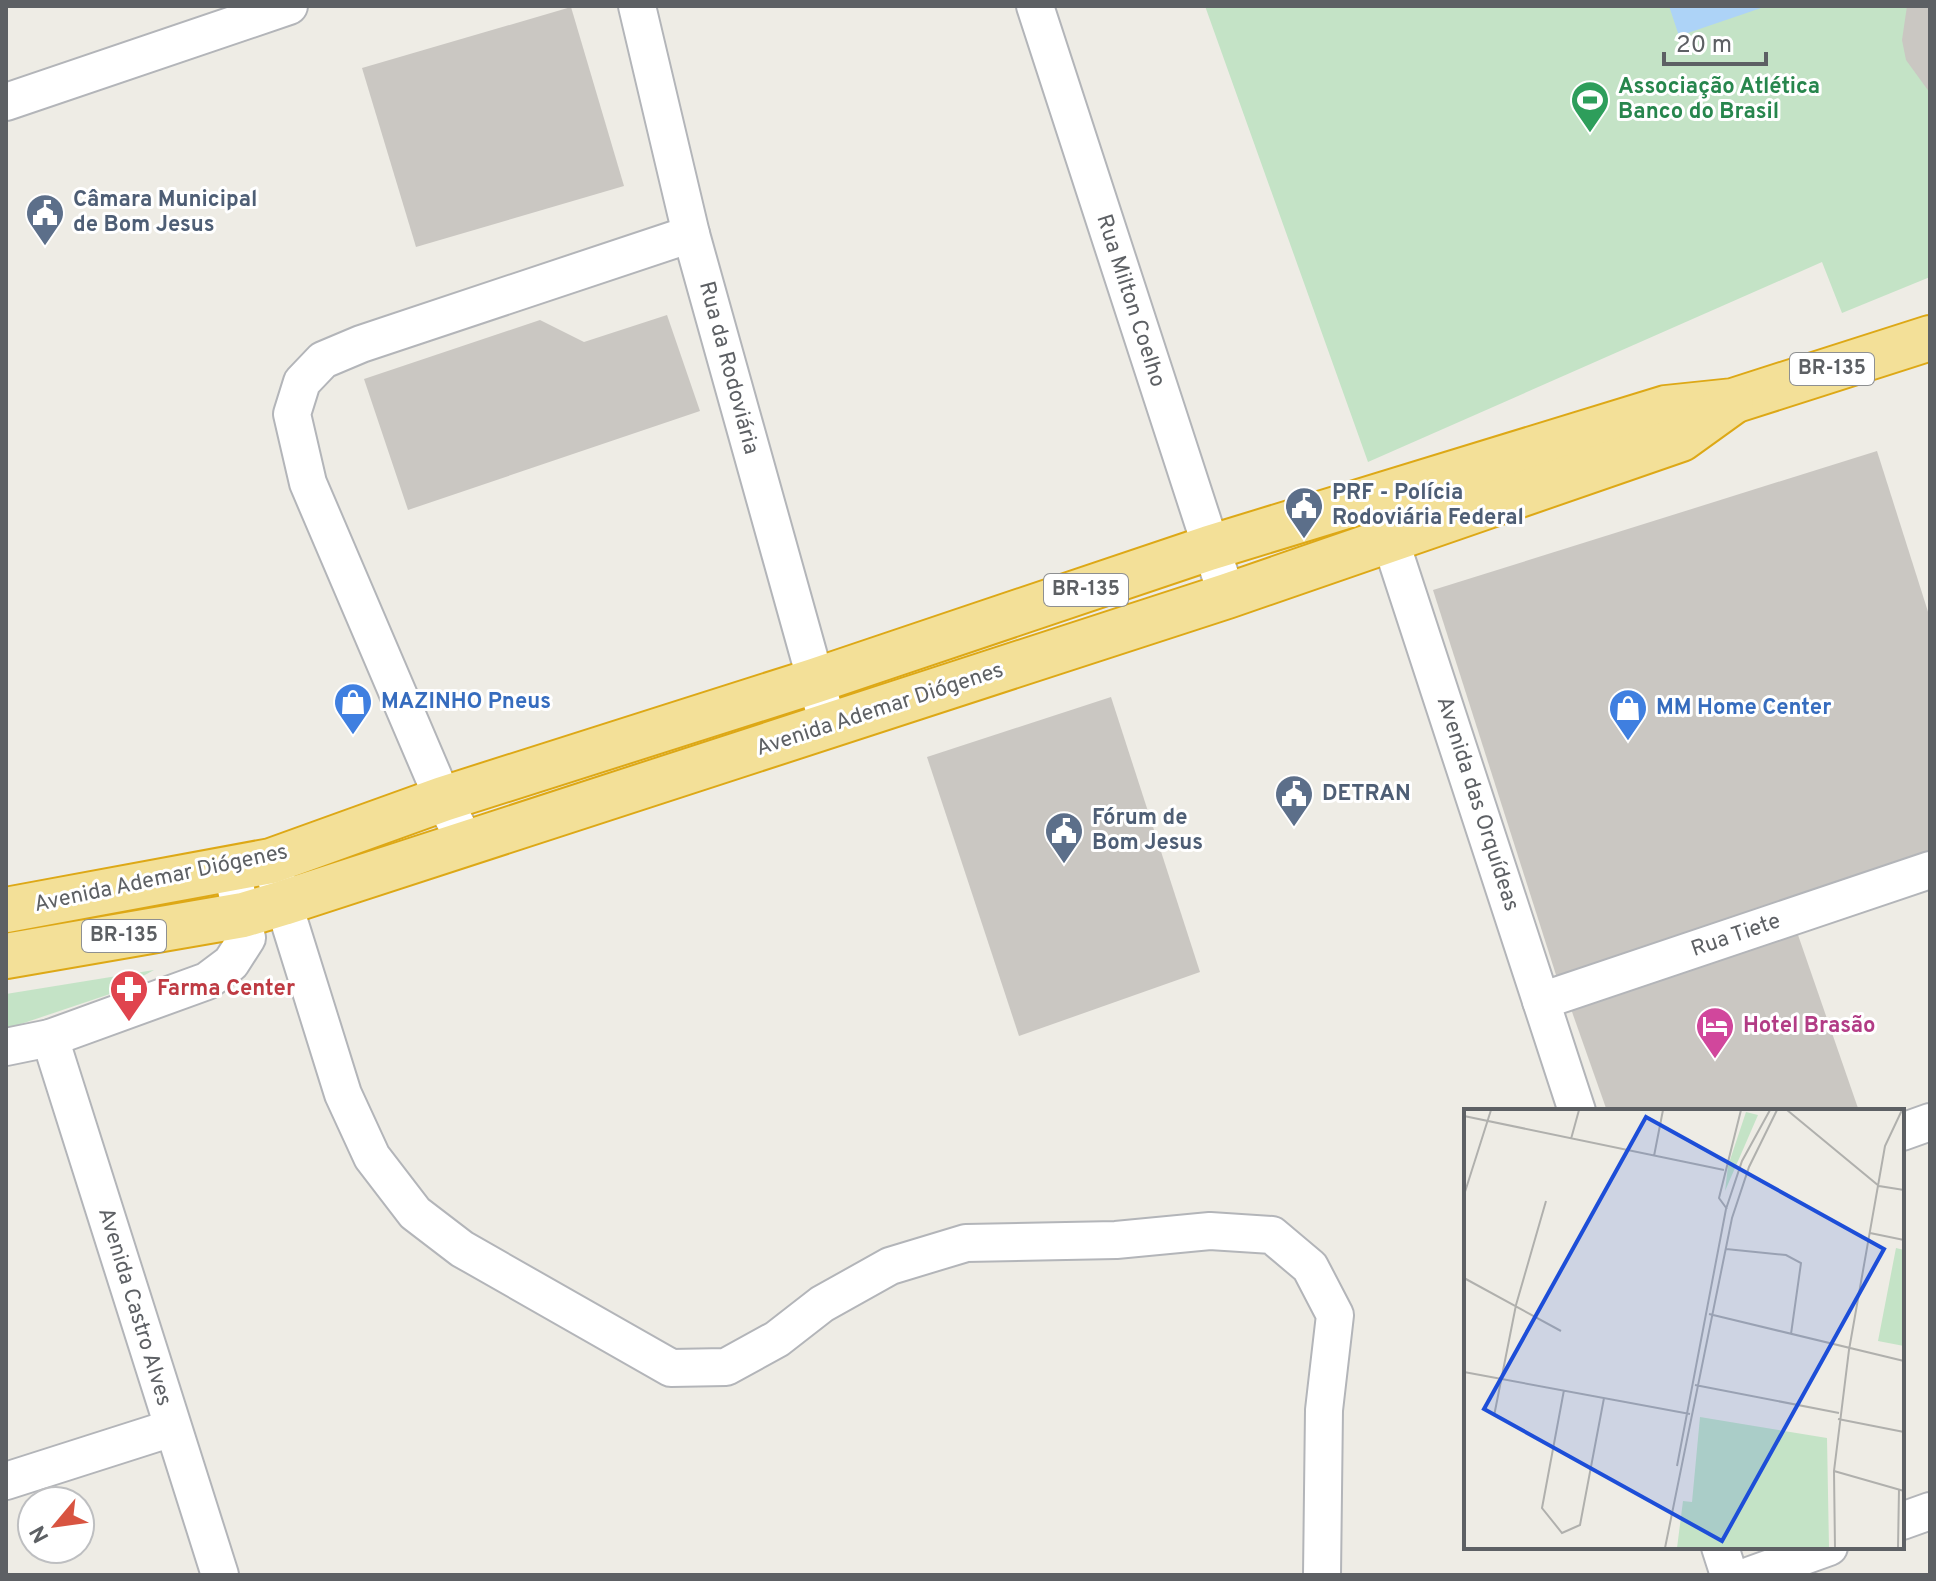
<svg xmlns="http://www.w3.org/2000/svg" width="1936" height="1581" font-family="Overpass,sans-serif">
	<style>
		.green { fill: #c4e3c6 }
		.water { fill: #add3f7 }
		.building { fill: #cac7c2 }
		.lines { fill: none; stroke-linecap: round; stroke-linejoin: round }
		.minor-casing { stroke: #b3b5b9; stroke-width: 40 }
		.highway-casing { stroke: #dda816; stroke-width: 48 }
		.minor { stroke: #fff; stroke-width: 36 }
		.highway { stroke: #f3e098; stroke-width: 44 }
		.labels { text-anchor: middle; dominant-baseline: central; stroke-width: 6; stroke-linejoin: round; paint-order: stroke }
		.shield { fill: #fff; stroke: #8e9092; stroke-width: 2 }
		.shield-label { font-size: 20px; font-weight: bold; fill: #5d6064 }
		.leisure-label { font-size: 22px; font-weight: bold; fill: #27864d; stroke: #fff; text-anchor: start }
		.service-label { font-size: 22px; font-weight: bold; fill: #4e5e75; stroke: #fff; text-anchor: start }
		.street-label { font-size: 22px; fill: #5d6064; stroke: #fff }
		.shop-label { font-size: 22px; font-weight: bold; fill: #366cbe; stroke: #fff; text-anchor: start }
		.health-label { font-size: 22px; font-weight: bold; fill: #be3a42; stroke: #fff; text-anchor: start }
		.hotel-label { font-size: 22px; font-weight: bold; fill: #b23c85; stroke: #fff; text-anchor: start }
		.inset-road { fill: none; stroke: #b0b0ad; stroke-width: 2 }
		.view { fill: #1d4ed8; fill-opacity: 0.15; stroke: #1d4ed8; stroke-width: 4 }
		.inset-edge { fill: none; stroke: #5d6064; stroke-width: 4 }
	</style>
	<rect width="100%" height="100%" fill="#eeece5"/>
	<g class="green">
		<polygon points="1205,6 1930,6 1930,277 1842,313 1822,262 1368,462"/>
		<polygon points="154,970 110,994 6,1029 6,994"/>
	</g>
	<polygon class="water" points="1669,6 1767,6 1679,36"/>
	<g class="building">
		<polygon points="1907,6 1930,6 1930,93 1906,60 1902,40"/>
		<polygon points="571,7 624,186 416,247 362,68"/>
		<polygon points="667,315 700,411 408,510 364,379 540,320 584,342"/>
		<polygon points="1877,451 1930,618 1930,858 1557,978 1433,590"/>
		<polygon points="1111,697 1200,972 1019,1036 927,757"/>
		<polygon points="1797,932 1859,1111 1607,1111 1571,1009"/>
	</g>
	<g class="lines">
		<g class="minor-casing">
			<g id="minor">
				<polyline points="637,6 691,234 829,728"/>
				<polyline points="1035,6 1227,596"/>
				<polyline points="6,102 289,6"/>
				<polyline points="1382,515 1577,1111"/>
				<polyline points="466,843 443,799 308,483 292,414 302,382 323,360 361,344 691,234"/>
				<polyline points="275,876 343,1094 372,1157 415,1213 462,1249 671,1368 726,1367 777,1339 822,1304 890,1266 966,1243 1116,1240 1210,1231 1272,1235 1310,1267 1335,1315 1324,1410 1322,1575"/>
				<polyline points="1541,1001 1930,870"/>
				<polyline points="50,1038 220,1575"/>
				<polyline points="6,1047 50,1038 207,981 231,963 247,938 231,867"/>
				<polyline points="1902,1132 1930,1122"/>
				<polyline points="6,1481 172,1428"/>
				<polyline points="1902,1521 1930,1511"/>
				<polyline points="1720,1547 1729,1575"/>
				<polyline points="1751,1575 1829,1547"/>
			</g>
		</g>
		<g class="highway-casing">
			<g id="highway">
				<polyline points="6,910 271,861 443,799 814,681 1209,548 1666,408 1733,401 1930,338"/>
				<polyline points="6,956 243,915 283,903 1227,596 1681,439 1731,403"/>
			</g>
		</g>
		<use href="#minor" class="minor"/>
		<use href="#highway" class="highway"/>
	</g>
	<defs>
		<g id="stadium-pin" transform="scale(2)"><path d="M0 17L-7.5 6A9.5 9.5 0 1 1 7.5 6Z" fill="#2e9e5b" stroke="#fff"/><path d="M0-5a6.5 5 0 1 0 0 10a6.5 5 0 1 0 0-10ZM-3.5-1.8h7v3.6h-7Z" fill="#fff"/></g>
		<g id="civic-pin" transform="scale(2)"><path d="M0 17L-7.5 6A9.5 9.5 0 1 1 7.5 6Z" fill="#5c6f8a" stroke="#fff"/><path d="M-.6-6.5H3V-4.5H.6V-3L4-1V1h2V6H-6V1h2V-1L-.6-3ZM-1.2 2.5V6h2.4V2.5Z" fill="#fff"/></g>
		<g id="shop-pin" transform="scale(2)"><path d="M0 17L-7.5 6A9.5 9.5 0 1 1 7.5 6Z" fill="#3f7fe0" stroke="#fff"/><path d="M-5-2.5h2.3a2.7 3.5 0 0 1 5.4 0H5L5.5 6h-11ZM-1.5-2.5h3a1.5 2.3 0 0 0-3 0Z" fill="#fff"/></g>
		<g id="pharmacy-pin" transform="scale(2)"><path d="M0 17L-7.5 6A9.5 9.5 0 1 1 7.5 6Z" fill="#e0444e" stroke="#fff"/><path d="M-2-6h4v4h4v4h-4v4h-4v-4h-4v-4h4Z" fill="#fff"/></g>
		<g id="hotel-pin" transform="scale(2)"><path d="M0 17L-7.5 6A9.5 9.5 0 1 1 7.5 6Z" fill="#d1479c" stroke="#fff"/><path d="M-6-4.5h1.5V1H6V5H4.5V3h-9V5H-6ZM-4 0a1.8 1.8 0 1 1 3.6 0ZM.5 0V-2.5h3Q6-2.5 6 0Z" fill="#fff"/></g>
	</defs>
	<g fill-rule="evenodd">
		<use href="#stadium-pin" x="1590" y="100"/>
		<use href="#civic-pin" x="45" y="213"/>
		<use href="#civic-pin" x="1304" y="506"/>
		<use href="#shop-pin" x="353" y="702"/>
		<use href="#shop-pin" x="1628" y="708"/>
		<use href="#civic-pin" x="1294" y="794"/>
		<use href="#civic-pin" x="1064" y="831"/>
		<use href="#pharmacy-pin" x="129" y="989"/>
		<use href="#hotel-pin" x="1715" y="1026"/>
	</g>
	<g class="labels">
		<g class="shield">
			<rect x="1790" y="353" width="84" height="32" rx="6"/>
			<rect x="1044" y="574" width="84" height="32" rx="6"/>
			<rect x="82" y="920" width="84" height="32" rx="6"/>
		</g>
		<g class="shield-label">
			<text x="1832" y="369">BR-135</text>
			<text x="1086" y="590">BR-135</text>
			<text x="124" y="936">BR-135</text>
		</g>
		<g class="leisure-label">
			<text x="1618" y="87">Associação Atlética<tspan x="1618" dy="25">Banco do Brasil</tspan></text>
		</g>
		<g class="service-label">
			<text x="73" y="200">Câmara Municipal<tspan x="73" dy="25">de Bom Jesus</tspan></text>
			<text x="1332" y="493">PRF - Polícia<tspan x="1332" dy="25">Rodoviária Federal</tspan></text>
			<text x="1322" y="794">DETRAN</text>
			<text x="1092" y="818">Fórum de<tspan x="1092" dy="25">Bom Jesus</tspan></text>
		</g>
		<g class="street-label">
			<text transform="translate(1130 301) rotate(72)">Rua Milton Coelho</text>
			<text transform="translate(728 368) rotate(75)">Rua da Rodoviária</text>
			<text transform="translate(880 710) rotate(-18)">Avenida Ademar Diógenes</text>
			<text transform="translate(1477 804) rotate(72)">Avenida das Orquídeas</text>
			<text transform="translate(161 879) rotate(-12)">Avenida Ademar Diógenes</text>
			<text transform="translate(1736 936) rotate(-19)">Rua Tiete</text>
			<text transform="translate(134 1307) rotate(73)">Avenida Castro Alves</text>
		</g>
		<g class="shop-label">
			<text x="381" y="702">MAZINHO Pneus</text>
			<text x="1656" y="708">MM Home Center</text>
		</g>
		<g class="health-label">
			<text x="157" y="989">Farma Center</text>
		</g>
		<g class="hotel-label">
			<text x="1743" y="1026">Hotel Brasão</text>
		</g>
	</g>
	<g transform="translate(1464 1109)">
		<rect width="440" height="440" fill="#eeece5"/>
		<path d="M282,3L294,6L261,82L264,57ZM432,139L440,141V237L414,232ZM236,308L363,329L365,439H213L219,392L228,393Z" fill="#c4e3c6"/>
		<path class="inset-road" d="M323,1L415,77L440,81M0,7L260,61M107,30L115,1M190,47L199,1M0,86L27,1M263,100L255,89L277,1M406,124L440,131M262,140L322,146L337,154L327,225M0,169L97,222M245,205L440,252M0,263L226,305M231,276L375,304M100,281L78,399L98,424L116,416L140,289M30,307L52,196L82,92M374,310L440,323M213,357L262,100L278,52L306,1M370,362L440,382M201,439L268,109L285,58L313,1M371,439L370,362L385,241L421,37L438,1M434,439L435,380"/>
		<path class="view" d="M182,8L420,140L258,432L20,300Z"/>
		<rect width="440" height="440" class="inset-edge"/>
	</g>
	<rect width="1936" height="1581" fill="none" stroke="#5d6064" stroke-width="16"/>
	<g transform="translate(56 1525) rotate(241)"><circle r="38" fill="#ffffff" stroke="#bebfc1" stroke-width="2"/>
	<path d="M0-6L14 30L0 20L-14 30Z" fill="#d85441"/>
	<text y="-12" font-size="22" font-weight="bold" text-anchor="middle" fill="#5d6064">N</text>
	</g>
	<path d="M1664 52v12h102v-12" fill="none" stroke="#5d6064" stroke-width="4"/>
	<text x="1676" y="52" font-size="24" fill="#5d6064" stroke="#ffffff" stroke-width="6" paint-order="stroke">20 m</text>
</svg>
